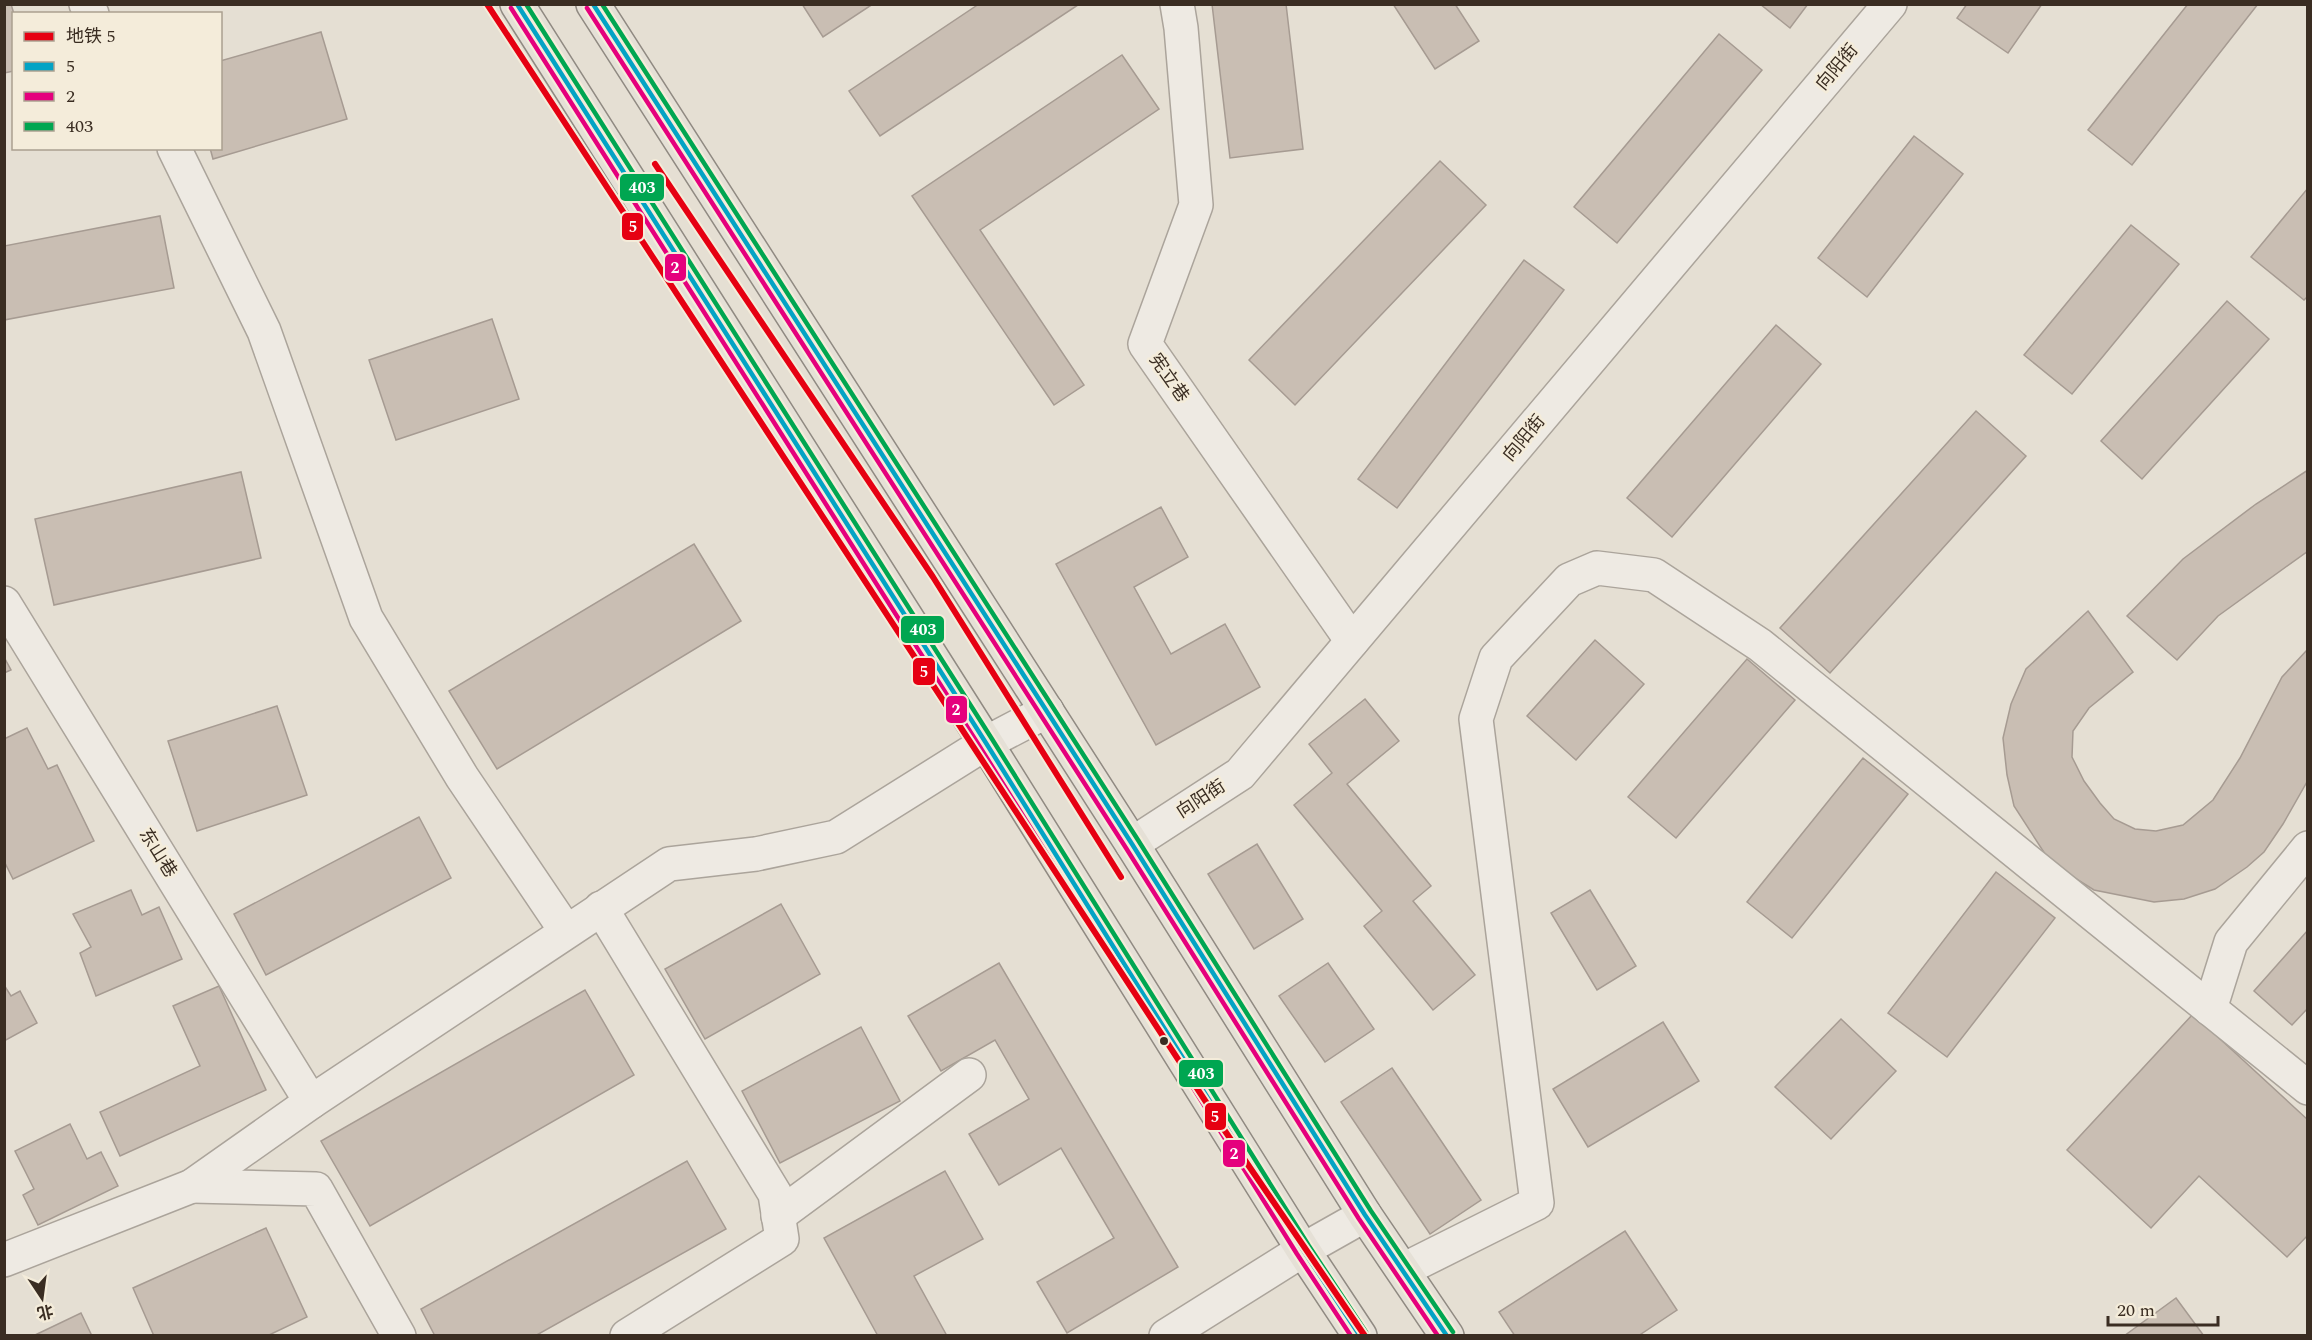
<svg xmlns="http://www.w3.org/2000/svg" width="2312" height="1340" font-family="Spectral,'Noto Sans SC',serif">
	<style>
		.building { fill: #c9beb3; stroke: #a69b92; stroke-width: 1.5 }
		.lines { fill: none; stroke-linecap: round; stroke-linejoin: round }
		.street-casing { stroke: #aba49b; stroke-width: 36 }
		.primary-casing { stroke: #908a82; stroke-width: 36 }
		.street { stroke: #eeeae3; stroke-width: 33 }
		.primary { stroke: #e5e0d6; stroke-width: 33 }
		.bus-1-casing { stroke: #f4ecda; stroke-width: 9 }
		.bus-2-casing { stroke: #f4ecda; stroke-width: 9 }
		.bus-3-casing { stroke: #f4ecda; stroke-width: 9 }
		.bus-1 { stroke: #03a3c5; stroke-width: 4.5 }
		.bus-2 { stroke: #e5007d; stroke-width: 4.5 }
		.bus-3 { stroke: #00a651; stroke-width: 4.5 }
		.metro-1-casing { stroke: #f4ecda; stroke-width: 10 }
		.metro-1 { stroke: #e60012; stroke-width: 6 }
		.bus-dot { fill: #3a2d22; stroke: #f4ecda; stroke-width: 2 }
		.labels { text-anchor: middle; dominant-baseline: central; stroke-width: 5; stroke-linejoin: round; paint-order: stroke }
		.street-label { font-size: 18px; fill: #3a2d22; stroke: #f4ecda }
		.line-badge { stroke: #f4ecda; stroke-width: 2 }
		.badge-label { font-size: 16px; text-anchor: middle; font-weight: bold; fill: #fff }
	</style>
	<rect width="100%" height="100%" fill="#e5dfd3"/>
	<g class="building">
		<polygon points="4,4 11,4 14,14 14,71 4,73"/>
		<polygon points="802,4 873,4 823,37"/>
		<polygon points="979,4 1078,5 880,136 849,91"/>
		<polygon points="1212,4 1286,4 1303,149 1230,158"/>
		<polygon points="1393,4 1455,4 1479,41 1435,69"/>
		<polygon points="1760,4 1808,4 1790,28"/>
		<polygon points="1967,4 2042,4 2008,53 1957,18"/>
		<polygon points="2188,4 2258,4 2132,165 2088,130"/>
		<polygon points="321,32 347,119 213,159 210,148 220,148 220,61"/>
		<polygon points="1719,34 1762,70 1617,243 1574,207"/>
		<polygon points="1122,55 1159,109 980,230 1084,385 1054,405 912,196"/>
		<polygon points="1914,136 1963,174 1867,297 1818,258"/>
		<polygon points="1440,161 1486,205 1295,405 1249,360"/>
		<polygon points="2308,188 2308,296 2304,300 2251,257"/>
		<polygon points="160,216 174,288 4,320 4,246"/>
		<polygon points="2131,225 2179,264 2072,394 2024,355"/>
		<polygon points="1524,260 1564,290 1397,508 1358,479"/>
		<polygon points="2227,301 2269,339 2142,479 2101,441"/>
		<polygon points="492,319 519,399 396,440 369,360"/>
		<polygon points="1776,325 1821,364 1672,537 1627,498"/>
		<polygon points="1976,411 2026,456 1830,673 1780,628"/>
		<polygon points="2308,470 2308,551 2218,616 2177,660 2127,616 2183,559 2256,504"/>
		<polygon points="241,472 261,558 54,605 35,519"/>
		<polygon points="1161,507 1188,557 1134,587 1171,654 1225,624 1260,687 1156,745 1056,564"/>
		<polygon points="694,544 741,621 497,769 449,691"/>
		<polygon points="2088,611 2133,672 2089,708 2073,731 2072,757 2084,781 2100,803 2114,819 2135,829 2156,831 2183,825 2213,800 2240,758 2282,677 2308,649 2308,780 2283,824 2264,852 2247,867 2215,889 2184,899 2154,902 2094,890 2070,875 2045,854 2014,806 2007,775 2003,738 2011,704 2026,669"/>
		<polygon points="1595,640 1644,684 1576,760 1527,716"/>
		<polygon points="4,657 11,670 4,673"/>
		<polygon points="1747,659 1795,700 1676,838 1628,797"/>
		<polygon points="1365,699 1399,741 1347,784 1431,886 1413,901 1475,975 1433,1010 1364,926 1382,911 1294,805 1332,773 1309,744"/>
		<polygon points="277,706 307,795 197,831 168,741"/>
		<polygon points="27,728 48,769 57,765 94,841 13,879 4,861 4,739"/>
		<polygon points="1863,758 1908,794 1792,938 1747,902"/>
		<polygon points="419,817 451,878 266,975 234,914"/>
		<polygon points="1257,844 1303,919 1254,949 1208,874"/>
		<polygon points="1996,872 2055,918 1947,1057 1888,1013"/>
		<polygon points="131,890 142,915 159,907 182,959 96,996 80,953 91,947 73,914"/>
		<polygon points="1590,890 1636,966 1597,990 1551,913"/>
		<polygon points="781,904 820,974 705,1039 665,969"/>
		<polygon points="2308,930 2308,1008 2292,1025 2254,991"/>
		<polygon points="999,963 1178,1267 1067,1333 1037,1282 1114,1238 1061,1148 999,1185 969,1134 1029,1099 995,1040 941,1071 908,1016"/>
		<polygon points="1328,963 1374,1029 1325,1062 1279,996"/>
		<polygon points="4,985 11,996 20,991 37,1023 4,1041"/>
		<polygon points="219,986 266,1090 120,1156 100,1112 200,1066 173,1006"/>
		<polygon points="585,990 634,1075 370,1226 321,1141"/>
		<polygon points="2193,1014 2308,1120 2308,1235 2287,1257 2199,1176 2151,1228 2067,1150"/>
		<polygon points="1841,1019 1896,1071 1831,1139 1775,1087"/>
		<polygon points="1663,1022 1699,1081 1588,1147 1553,1089"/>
		<polygon points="861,1027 900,1101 780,1163 742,1091"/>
		<polygon points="1392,1068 1481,1200 1430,1234 1341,1102"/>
		<polygon points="70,1124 87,1159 101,1152 118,1186 38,1225 23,1195 34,1189 15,1151"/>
		<polygon points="687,1161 726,1229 535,1336 435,1336 421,1309"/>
		<polygon points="945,1171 983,1239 914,1276 947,1336 878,1336 824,1238"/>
		<polygon points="266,1228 307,1317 267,1336 154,1336 133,1288"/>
		<polygon points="1625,1231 1677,1310 1638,1336 1515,1336 1499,1312"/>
		<polygon points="2176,1298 2204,1336 2124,1336"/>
		<polygon points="81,1313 92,1336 33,1336"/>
	</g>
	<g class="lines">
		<g class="street-casing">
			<g id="street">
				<polyline points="86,4 92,14"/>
				<polyline points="1177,4 1181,28 1196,205 1145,344 1352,641"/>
				<polyline points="174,148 264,331 366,618 462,777 566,931"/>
				<polyline points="4,603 311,1102"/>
				<polyline points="1132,844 1240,774 1890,4"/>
				<polyline points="601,908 775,1194 782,1239 627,1336"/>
				<polyline points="2210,1009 2231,942 2308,848"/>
				<polyline points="192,1186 316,1189 399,1336"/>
				<polyline points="778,1216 969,1075"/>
				<polyline points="4,1260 192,1186 311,1102 669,864 756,854 836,837 986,743 1047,711"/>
				<polyline points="1403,1270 1537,1203 1476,719 1496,658 1569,580 1597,568 1654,575 1760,645 2308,1088"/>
				<polyline points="1166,1336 1303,1250 1365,1215"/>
			</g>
		</g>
		<g class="primary-casing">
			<g id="primary">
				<polyline points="517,4 986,743 1303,1250 1360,1336"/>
				<polyline points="593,4 1132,844 1365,1215 1447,1336"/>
			</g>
		</g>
		<use href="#street" class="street"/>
		<use href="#primary" class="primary"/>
		<g class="bus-1-casing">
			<g id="bus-1">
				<polyline points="517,4 986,743 1303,1250 1360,1336"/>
				<polyline points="593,4 1132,844 1365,1215 1447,1336"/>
			</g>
		</g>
		<g class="bus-2-casing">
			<g id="bus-2">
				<polyline points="511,8 980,747 1297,1254 1351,1336"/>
				<polyline points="587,8 1126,848 1359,1219 1438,1336"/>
			</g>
		</g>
		<g class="bus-3-casing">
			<g id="bus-3">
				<polyline points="526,4 992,739 1309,1246 1366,1332"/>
				<polyline points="602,4 1138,840 1371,1211 1453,1332"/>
			</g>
		</g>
		<use href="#bus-1" class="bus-1"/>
		<use href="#bus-2" class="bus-2"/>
		<use href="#bus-3" class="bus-3"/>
		<g class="metro-1-casing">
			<g id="metro-1">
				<polyline points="487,4 1225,1131 1365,1336"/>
				<polyline points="655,164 933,577 1121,877"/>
			</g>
		</g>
		<use href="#metro-1" class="metro-1"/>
	</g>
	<circle class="bus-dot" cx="1164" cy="1041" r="5"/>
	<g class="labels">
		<g class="street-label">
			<text transform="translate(1837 67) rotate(-50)">向阳街</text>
			<text transform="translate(1169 378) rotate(55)">宪立巷</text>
			<text transform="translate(1524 438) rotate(-50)">向阳街</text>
			<text transform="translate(1201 799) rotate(-33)">向阳街</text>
			<text transform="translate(158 853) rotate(58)">东山巷</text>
		</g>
	</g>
	<g class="line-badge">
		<rect x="619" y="173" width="46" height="29" rx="6" fill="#00a651"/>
		<rect x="621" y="212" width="23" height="29" rx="6" fill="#e60012"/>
		<rect x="664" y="253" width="23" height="29" rx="6" fill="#e5007d"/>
		<rect x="900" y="615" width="45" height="29" rx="6" fill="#00a651"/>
		<rect x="912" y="657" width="24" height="29" rx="6" fill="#e60012"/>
		<rect x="945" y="695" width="23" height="29" rx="6" fill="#e5007d"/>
		<rect x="1178" y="1059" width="46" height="29" rx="6" fill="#00a651"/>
		<rect x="1204" y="1102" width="23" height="29" rx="6" fill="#e60012"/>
		<rect x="1222" y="1139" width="24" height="29" rx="6" fill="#e5007d"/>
	</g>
	<g class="badge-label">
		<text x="642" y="193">403</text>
		<text x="633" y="232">5</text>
		<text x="675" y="273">2</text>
		<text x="923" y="635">403</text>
		<text x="924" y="677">5</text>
		<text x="956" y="715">2</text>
		<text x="1201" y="1079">403</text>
		<text x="1215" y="1122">5</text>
		<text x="1234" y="1159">2</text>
	</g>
	<rect width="2312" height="1340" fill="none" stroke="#3a2d22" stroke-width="12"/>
	<rect x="12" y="12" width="210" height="138" fill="#f4ecda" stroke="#aaa090" stroke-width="1.5"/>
	<rect x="24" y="32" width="30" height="9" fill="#e60012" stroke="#aaa090" stroke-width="1.5"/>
	<text x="66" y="42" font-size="18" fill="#3a2d22">地铁 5</text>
	<rect x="24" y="62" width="30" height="9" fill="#03a3c5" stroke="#aaa090" stroke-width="1.5"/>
	<text x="66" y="72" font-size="18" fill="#3a2d22">5</text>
	<rect x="24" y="92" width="30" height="9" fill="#e5007d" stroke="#aaa090" stroke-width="1.5"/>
	<text x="66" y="102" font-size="18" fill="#3a2d22">2</text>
	<rect x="24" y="122" width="30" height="9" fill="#00a651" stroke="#aaa090" stroke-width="1.5"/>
	<text x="66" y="132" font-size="18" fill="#3a2d22">403</text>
	<g transform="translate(42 1298) rotate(167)" stroke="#f4ecda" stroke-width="4.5" paint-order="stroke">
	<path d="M0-4.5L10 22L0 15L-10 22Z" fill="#3a2d22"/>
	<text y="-9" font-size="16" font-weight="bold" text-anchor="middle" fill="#3a2d22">北</text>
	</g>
	<path d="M2108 1316v9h110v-9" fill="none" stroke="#3a2d22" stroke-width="3"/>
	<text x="2117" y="1316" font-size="18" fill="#3a2d22" stroke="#f4ecda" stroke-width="4.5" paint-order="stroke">20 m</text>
</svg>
